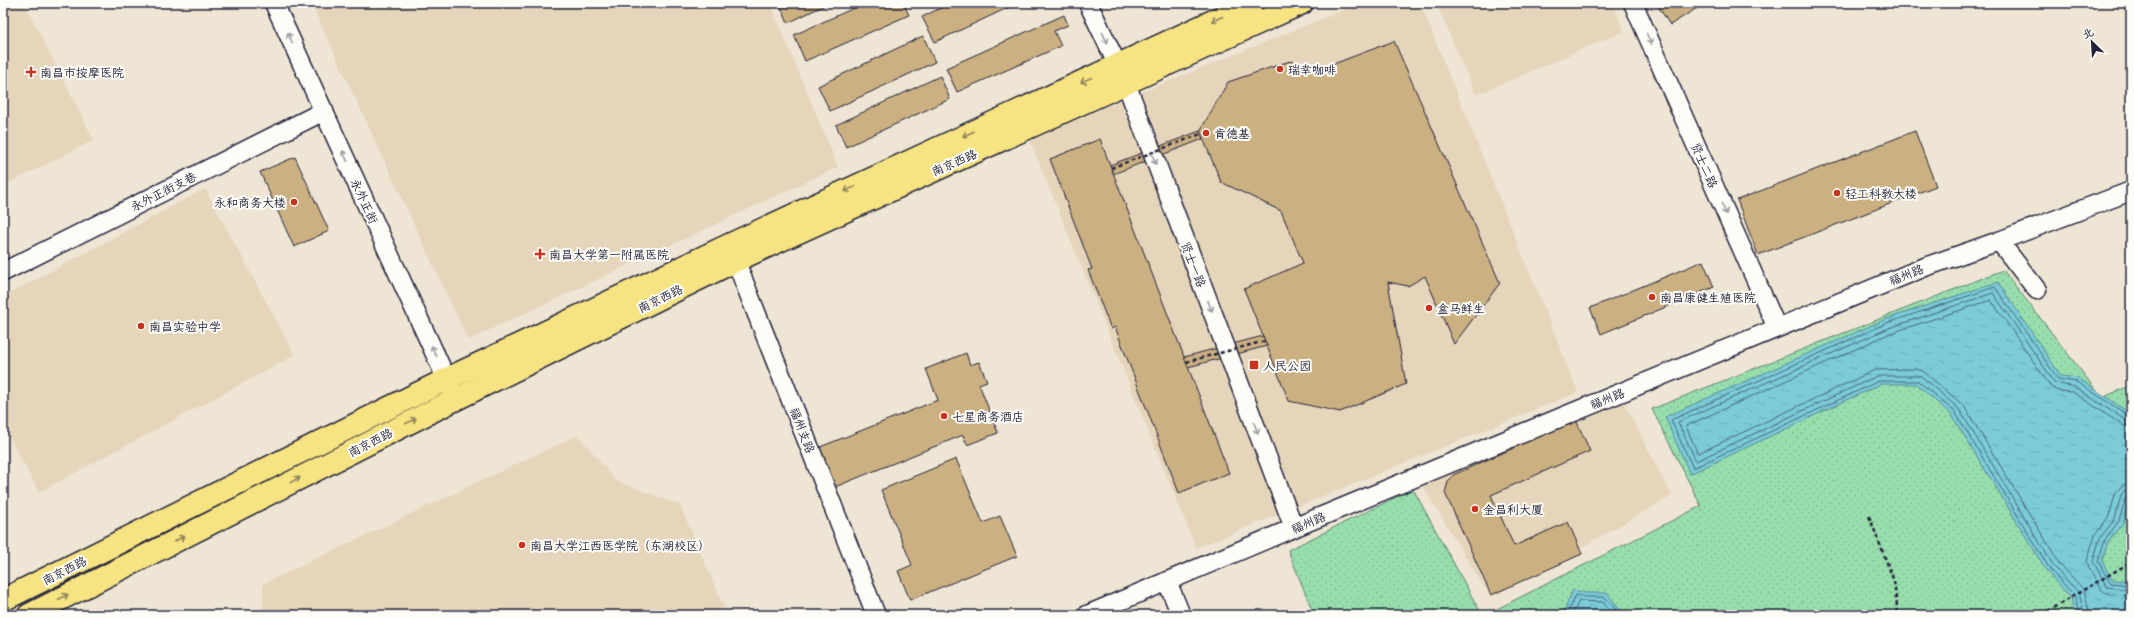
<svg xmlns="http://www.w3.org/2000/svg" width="2134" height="618" font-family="'Playpen Sans','LXGW WenKai TC',sans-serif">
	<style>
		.built { fill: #e4d5bb }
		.grass { fill: url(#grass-dots); stroke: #5d8074 }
		.water { fill: url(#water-ripples); stroke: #578799 }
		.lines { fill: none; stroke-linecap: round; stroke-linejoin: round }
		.shore { stroke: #46667a; stroke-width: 1 }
		.building { fill: #cbb081; stroke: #22223b }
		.minor-casing { stroke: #22223b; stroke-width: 21 }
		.major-casing { stroke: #22223b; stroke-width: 25 }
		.path { stroke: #22223b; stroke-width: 2.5; stroke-dasharray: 4 3; stroke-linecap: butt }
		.minor { stroke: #fdfcf7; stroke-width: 18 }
		.major { stroke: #f6e381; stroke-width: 22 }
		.path-bridge { stroke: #22223b; stroke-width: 2.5; stroke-dasharray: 4 3; stroke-linecap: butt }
		.oneway { stroke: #8c825e }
		.oneway2 { stroke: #9a9aa2 }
		.poi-dot { fill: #c8321e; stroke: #fdfcf7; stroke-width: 1.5 }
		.labels { text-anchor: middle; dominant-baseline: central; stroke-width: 4; stroke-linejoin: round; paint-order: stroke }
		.poi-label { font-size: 12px; fill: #22223b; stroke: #fdfcf7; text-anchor: start }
		.street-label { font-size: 12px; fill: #22223b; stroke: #fdfcf7 }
	</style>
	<defs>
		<pattern id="grass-dots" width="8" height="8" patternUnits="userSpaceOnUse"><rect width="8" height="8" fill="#98deac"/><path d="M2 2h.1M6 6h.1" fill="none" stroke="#83be95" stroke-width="1.8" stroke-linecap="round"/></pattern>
		<pattern id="water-ripples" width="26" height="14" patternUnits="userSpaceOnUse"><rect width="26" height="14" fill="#7bcbd8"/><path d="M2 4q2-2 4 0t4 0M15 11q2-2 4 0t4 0" fill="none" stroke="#6aaeba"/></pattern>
	</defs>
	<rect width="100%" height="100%" fill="#eee5d4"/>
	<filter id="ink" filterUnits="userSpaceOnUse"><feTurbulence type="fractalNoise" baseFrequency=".025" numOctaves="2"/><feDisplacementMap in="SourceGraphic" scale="8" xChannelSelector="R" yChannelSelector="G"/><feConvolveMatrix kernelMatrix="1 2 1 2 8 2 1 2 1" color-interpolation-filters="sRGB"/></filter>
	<g filter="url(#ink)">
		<g class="built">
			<polygon points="3,3 24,3 94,140 3,186"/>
			<polygon points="311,3 770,3 838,167 468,340"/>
			<polygon points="1361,3 1420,3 1578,392 1196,548 1029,138"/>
			<polygon points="1436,3 1612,3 1624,31 1476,95"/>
			<polygon points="205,189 295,355 39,492 3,425 3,297"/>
			<polygon points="1623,401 1672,496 1491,598 1422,485"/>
			<polygon points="578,435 616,481 680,505 724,607 707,615 263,615 263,584"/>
		</g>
		<g class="grass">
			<polygon points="2003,270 2102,398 2131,385 2131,615 1485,615 1701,506 1652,409"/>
			<polygon points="1413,489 1482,615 1314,615 1288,550"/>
		</g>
		<g class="water">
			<polygon points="1998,282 2061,376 2078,378 2131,414 2131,491 2123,523 2108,542 2102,561 2112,580 2131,581 2131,615 2075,615 2071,598 2048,573 1951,414 1916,384 1881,384 1690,474 1665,417 1886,319"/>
			<polygon points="1573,590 1586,593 1607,593 1624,615 1562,615"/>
		</g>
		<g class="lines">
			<g class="shore">
				<polyline points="2131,483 2123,485 2116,492 2109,516 2095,535 2087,561 2089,568 2103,592 2110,595 2131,596"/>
				<polyline points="2131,489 2125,490 2121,495 2115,519 2100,538 2093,561 2107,587 2131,590"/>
				<polyline points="2131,494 2126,497 2119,521 2105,540 2098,561 2110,583 2131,585"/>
				<polyline points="1567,615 1576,595 1586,597 1605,597 1620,615"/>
				<polyline points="1572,615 1579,601 1603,602 1613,615"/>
				<polyline points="2079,615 2075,596 2051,571 1955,412 1918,381 1879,381 1693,468 1671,420 1887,323 1995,287 2058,379 2077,382 2131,417"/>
				<polyline points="2084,615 2079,593 2055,568 1959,409 1921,376 1877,376 1696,461 1678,422 1889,328 1993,293 2055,383 2075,387 2125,420 2131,422"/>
				<polyline points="2090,615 2084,590 2060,564 1964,406 1923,371 1916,369 1875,370 1699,453 1697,452 1686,426 1891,333 1991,300 2051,387 2058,391 2073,392 2122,425 2131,428"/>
			</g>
		</g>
		<g class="building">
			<polygon points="779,3 829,3 788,23"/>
			<polygon points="865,3 903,3 909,15 805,61 794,35"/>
			<polygon points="951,3 1018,3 935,42 922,17"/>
			<polygon points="1656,3 1705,3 1670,25"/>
			<polygon points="1064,15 1068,25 1054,31 1061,46 957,92 946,68"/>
			<polygon points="923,36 935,62 830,111 818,86"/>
			<polygon points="1394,41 1500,283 1454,344 1425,276 1408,286 1388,282 1406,384 1340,412 1289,401 1244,289 1303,263 1281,211 1221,182 1200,131 1228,82 1290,61 1323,68"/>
			<polygon points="940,76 950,99 846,147 836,125"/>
			<polygon points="1200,131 1203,139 1113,174 1110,165"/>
			<polygon points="1915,131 1936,186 1758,255 1737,200"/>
			<polygon points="1100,139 1229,473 1179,493 1115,327 1111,329 1088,270 1092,269 1050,159"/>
			<polygon points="295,157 329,231 294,247 260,172"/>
			<polygon points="1703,261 1714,287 1601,334 1590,308"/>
			<polygon points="1263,336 1267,346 1188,367 1184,357"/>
			<polygon points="966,353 970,365 979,362 987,381 979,384 998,433 967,445 963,435 830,489 815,449 938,400 926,369"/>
			<polygon points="1576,420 1590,451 1491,495 1514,546 1568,522 1582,554 1491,595 1445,493 1448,482 1453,475"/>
			<polygon points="956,459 983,523 1000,516 1017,556 910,600 898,571 912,565 881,490"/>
		</g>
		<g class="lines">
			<g class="minor-casing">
				<g id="minor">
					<polyline points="274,3 452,391"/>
					<polyline points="1088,3 1126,83 1294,528"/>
					<polyline points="1633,3 1777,328"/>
					<polyline points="1999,241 2037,290"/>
					<polyline points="731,249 876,615"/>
					<polyline points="3,272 324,111"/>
					<polyline points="1167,581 1181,615"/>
					<polyline points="1087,615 1310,521 1925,267 1999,241 2131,191"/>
				</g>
			</g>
			<g class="major-casing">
				<g id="major">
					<polyline points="3,600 447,379 729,245 1252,3"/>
					<polyline points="29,615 456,399 737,260 1302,3"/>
				</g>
			</g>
			<g class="path">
				<polyline points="1869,516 1894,581 1898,615"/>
				<polyline points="2041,615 2131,562"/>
			</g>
			<use href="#minor" class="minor"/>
			<use href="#major" class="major"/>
			<g class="path-bridge">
				<polyline points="1111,168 1201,134"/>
				<polyline points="1186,362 1265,341"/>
			</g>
		</g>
		<defs><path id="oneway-shaft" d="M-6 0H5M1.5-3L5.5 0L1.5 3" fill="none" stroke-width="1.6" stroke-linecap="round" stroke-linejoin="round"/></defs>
		<g class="oneway">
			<use href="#oneway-shaft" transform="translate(1217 19) rotate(155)"/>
			<use href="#oneway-shaft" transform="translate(1086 80) rotate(155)"/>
			<use href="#oneway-shaft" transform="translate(968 134) rotate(155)"/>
			<use href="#oneway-shaft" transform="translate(850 189) rotate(155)"/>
			<use href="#oneway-shaft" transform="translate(411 421) rotate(-27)"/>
			<use href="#oneway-shaft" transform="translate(295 480) rotate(-27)"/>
			<use href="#oneway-shaft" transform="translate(179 539) rotate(-27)"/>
			<use href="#oneway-shaft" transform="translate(63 597) rotate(-27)"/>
		</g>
		<g class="oneway2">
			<use href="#oneway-shaft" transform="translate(290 38) rotate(-115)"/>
			<use href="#oneway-shaft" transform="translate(1105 38) rotate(65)"/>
			<use href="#oneway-shaft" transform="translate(1649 39) rotate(66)"/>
			<use href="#oneway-shaft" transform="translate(345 156) rotate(-115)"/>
			<use href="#oneway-shaft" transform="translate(1154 159) rotate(69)"/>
			<use href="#oneway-shaft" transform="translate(1724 209) rotate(66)"/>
			<use href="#oneway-shaft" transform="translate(1210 306) rotate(69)"/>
			<use href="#oneway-shaft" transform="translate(434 351) rotate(-115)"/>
			<use href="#oneway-shaft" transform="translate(1256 428) rotate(69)"/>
		</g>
	</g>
	<g class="poi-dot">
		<circle cx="1280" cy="69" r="4"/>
		<path d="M29 66h4v4h4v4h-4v4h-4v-4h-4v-4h4z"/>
		<circle cx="1206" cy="133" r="4"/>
		<circle cx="1837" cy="193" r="4"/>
		<circle cx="294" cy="202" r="4"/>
		<path d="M538 248h4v4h4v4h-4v4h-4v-4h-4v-4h4z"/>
		<circle cx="1652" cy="297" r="4"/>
		<circle cx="1429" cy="308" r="4"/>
		<circle cx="141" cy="326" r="4"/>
		<rect x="1249" y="360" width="10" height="10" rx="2"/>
		<circle cx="944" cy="416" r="4"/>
		<circle cx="1475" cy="509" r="4"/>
		<circle cx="522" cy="545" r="4"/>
	</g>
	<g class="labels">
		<g class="poi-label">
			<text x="1288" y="69">瑞幸咖啡</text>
			<text x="40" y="72">南昌市按摩医院</text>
			<text x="1214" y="133">肯德基</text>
			<text x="1845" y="193">轻工科教大楼</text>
			<text x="286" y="202" text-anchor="end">永和商务大楼</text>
			<text x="549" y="254">南昌大学第一附属医院</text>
			<text x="1660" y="297">南昌康健生殖医院</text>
			<text x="1437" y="308">盒马鲜生</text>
			<text x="149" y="326">南昌实验中学</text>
			<text x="1263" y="365">人民公园</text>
			<text x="952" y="416">七星商务酒店</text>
			<text x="1483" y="509">金昌利大厦</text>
			<text x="530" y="545">南昌大学江西医学院（东湖校区）</text>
		</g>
		<g class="street-label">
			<text transform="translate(954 162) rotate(-24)">南京西路</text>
			<text transform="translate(1705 165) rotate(66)">贤士二路</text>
			<text transform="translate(163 191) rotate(-27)">永外正街支巷</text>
			<text transform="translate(365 201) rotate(65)">永外正街</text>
			<text transform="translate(1194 264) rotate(69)">贤士一路</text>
			<text transform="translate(1906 274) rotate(-22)">福州路</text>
			<text transform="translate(660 298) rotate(-26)">南京西路</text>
			<text transform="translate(1607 398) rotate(-22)">福州路</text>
			<text transform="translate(803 430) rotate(69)">福州支路</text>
			<text transform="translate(370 442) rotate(-27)">南京西路</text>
			<text transform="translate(1308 522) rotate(-23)">福州路</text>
			<text transform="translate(64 570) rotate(-27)">南京西路</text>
		</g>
	</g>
	<rect width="2134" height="618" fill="none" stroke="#fdfcf7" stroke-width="16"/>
	<rect x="8" y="8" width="2118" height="602" fill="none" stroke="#22223b" stroke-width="1.5" filter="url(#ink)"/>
	<g transform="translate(2092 42) rotate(335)" stroke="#fdfcf7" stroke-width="3" paint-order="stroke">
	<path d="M0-3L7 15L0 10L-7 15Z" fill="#22223b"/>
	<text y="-6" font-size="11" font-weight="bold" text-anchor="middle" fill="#22223b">北</text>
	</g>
</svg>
